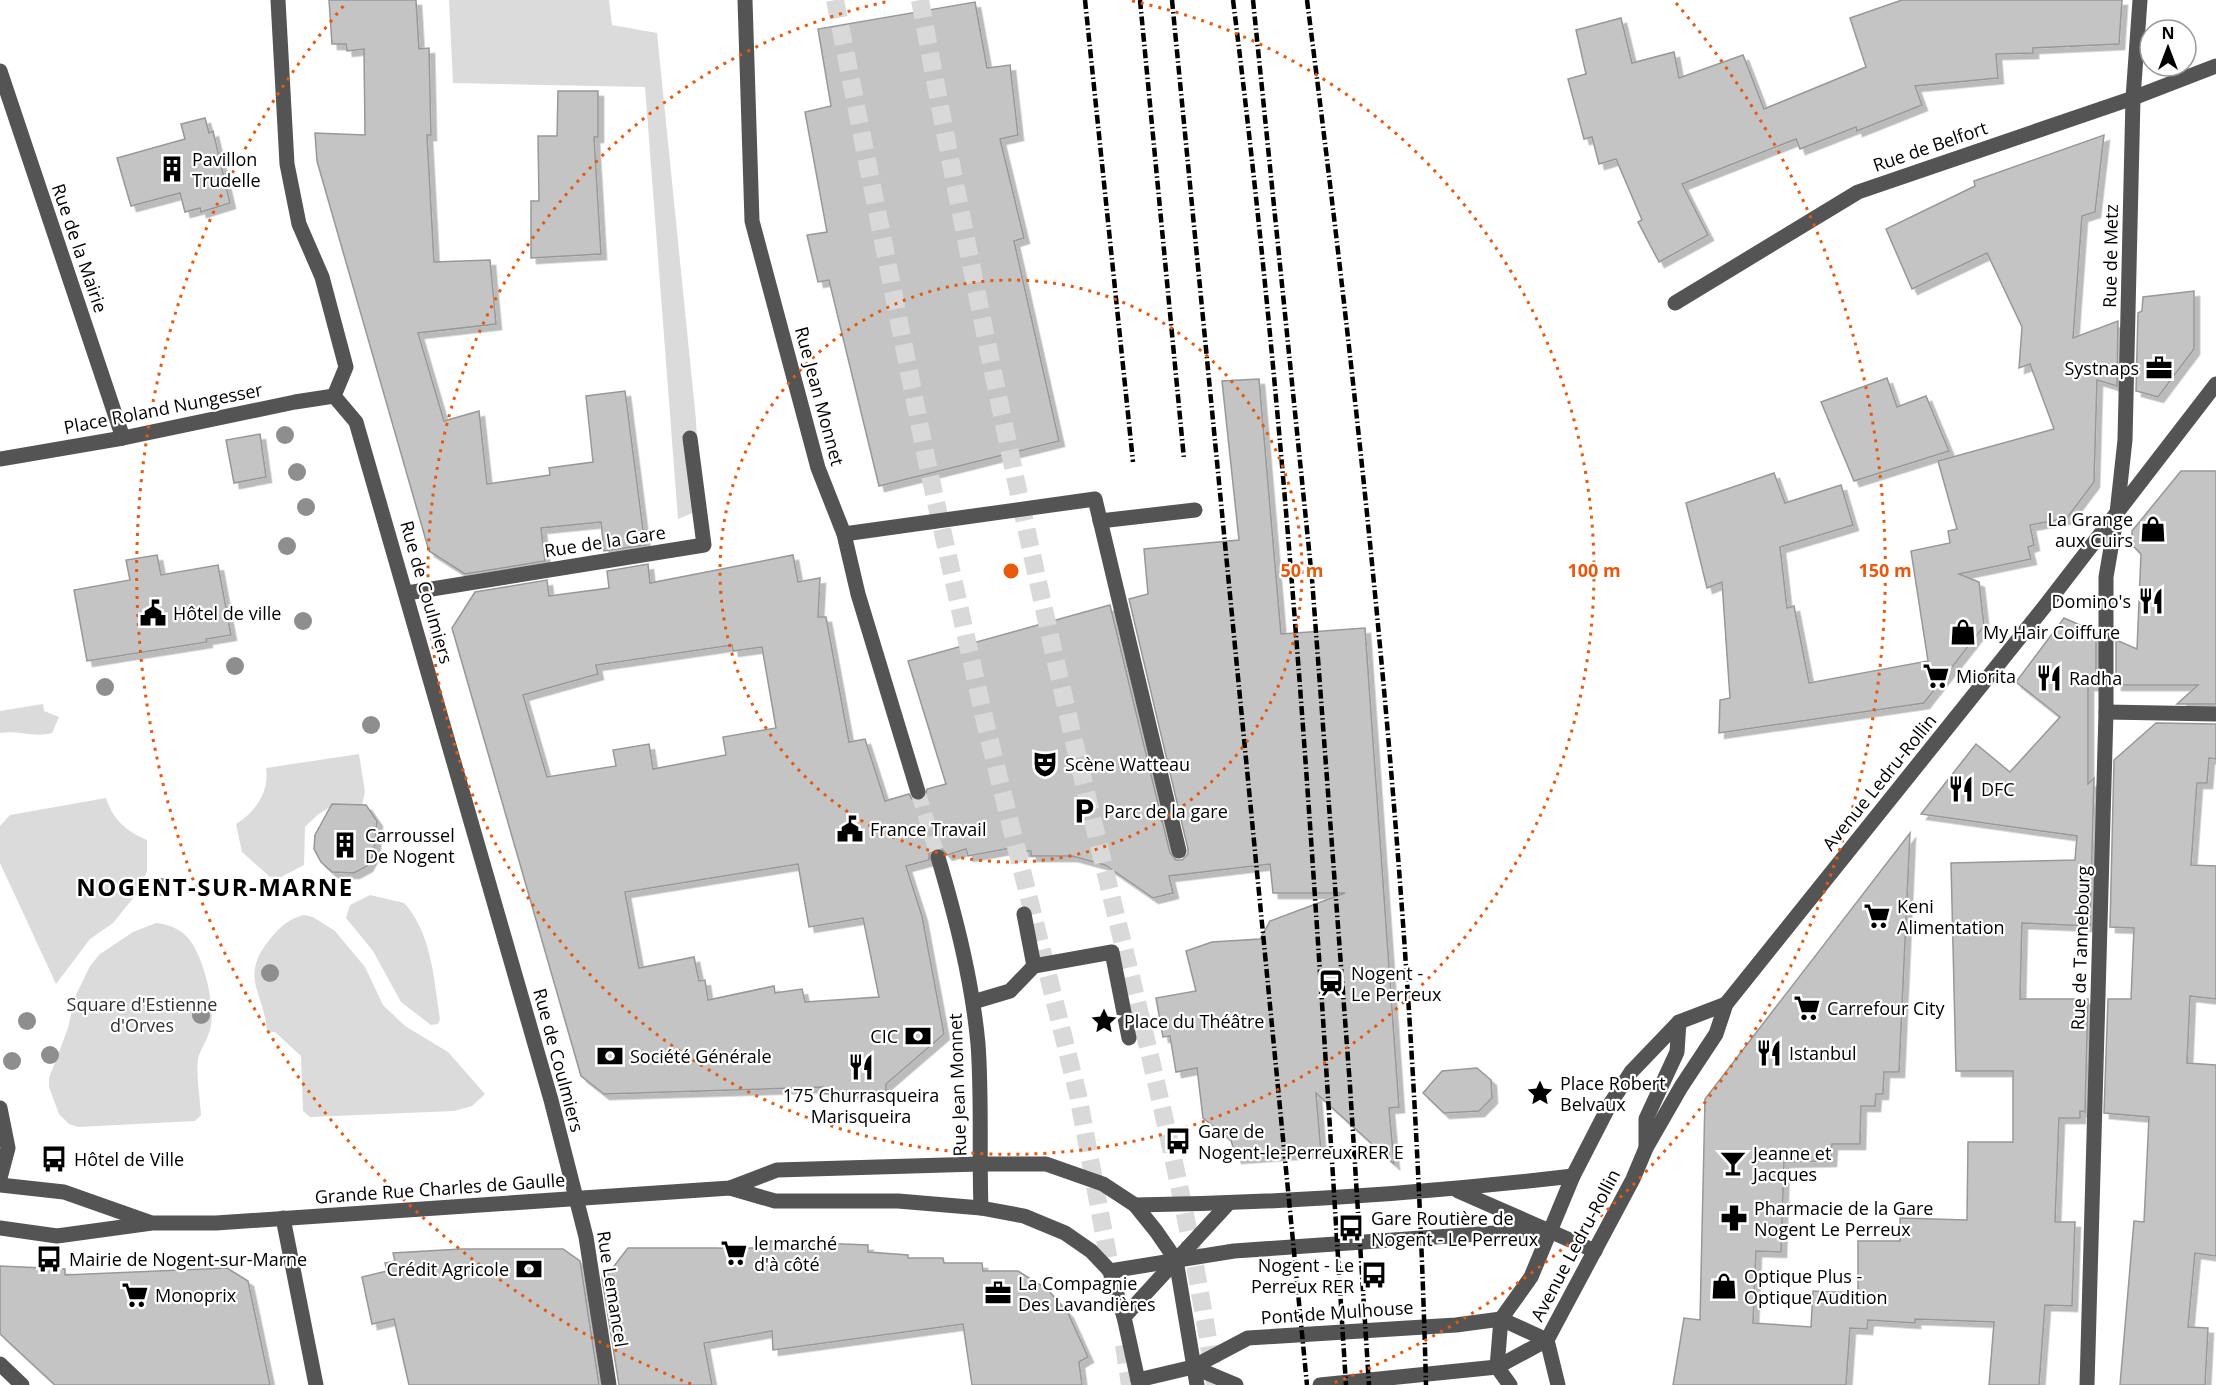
<svg xmlns="http://www.w3.org/2000/svg" width="2216" height="1385" font-family="'Open Sans',sans-serif">
	<style>
		.green { fill: #dbdbdb }
		.building { fill: #c4c4c4; stroke: #989898; stroke-width: 1.5; fill-rule: evenodd; filter: url(#shadow) }
		.lines { fill: none; stroke-linecap: round; stroke-linejoin: round }
		.minor-tunnel { stroke: #d9d9d9; stroke-width: 15; stroke-dasharray: 15 8; stroke-linecap: butt }
		.highway-tunnel { stroke: #d9d9d9; stroke-width: 18; stroke-dasharray: 18 9; stroke-linecap: butt }
		.minor { stroke: #545454; stroke-width: 15 }
		.rail { stroke: #000; stroke-width: 4.5; stroke-dasharray: 9 3 1.5 3; stroke-linecap: butt }
		.tree { fill: #8e8e8e }
		.ring { fill: none; stroke: #e8590c; stroke-width: 3; stroke-dasharray: 3 6 }
		.labels { text-anchor: middle; dominant-baseline: central; stroke-width: 4.5; stroke-linejoin: round; paint-order: stroke }
		.street-label { font-size: 18px; fill: #000; stroke: #fff }
		.poi-label { font-size: 18px; fill: #000; stroke: #fff; text-anchor: start }
		.park-label { font-size: 18px; fill: #323232; stroke: #fff }
		.district-label { font-size: 24px; font-weight: bold; letter-spacing: 1.5px; fill: #000; stroke: #fff }
		.centre { fill: #e8590c; stroke: #fff; stroke-width: 3 }
		.ring-label { font-size: 18px; text-anchor: middle; font-weight: bold; fill: #e8590c; stroke: #fff; stroke-width: 4.5; stroke-linejoin: round; paint-order: stroke }
	</style>
	<defs>
		<filter id="shadow"><feDropShadow dx="5.5" dy="5.5" stdDeviation="0" flood-color="#0004"/></filter>
	</defs>
	<rect width="100%" height="100%" fill="#fff"/>
	<g class="green">
		<polygon points="449,0 609,0 612,25 657,33 696,420 700,510 678,519 645,87 453,83"/>
		<path d="M43,704L44,711L59,717L52,733C34,738 18,730 0,733V711Z"/>
		<path d="M359,754L365,792L362,805C332,804 327,805 305,827L304,865L281,877H270L242,852L236,824C255,812 270,792 266,768Z"/>
		<path d="M106,798C113,820 126,831 147,840V871L138,892L113,923L90,939L56,984L0,863V826L10,815Z"/>
		<path d="M370,895L404,903C432,933 434,981 440,1019L438,1024L431,1025L401,1002L373,951L346,918L350,905Z"/>
		<path d="M304,915L313,917L335,931L365,967L383,1005L405,1026L448,1052L485,1094L472,1106L454,1111L310,1117L303,1111L301,1056L275,1032H267C265,993 238,978 270,939C280,927 288,919 304,915Z"/>
		<path d="M156,923C167,924 181,929 188,938C203,955 215,1003 211,1025C209,1039 199,1051 198,1059C196,1077 200,1097 201,1115L195,1121L78,1127L69,1124L59,1114L49,1087V1078L68,1028L75,997L90,966L100,954L133,932Z"/>
	</g>
	<g class="building">
		<polygon points="329,0 416,0 419,49 429,48 431,135 427,135 434,262 490,260 496,324 418,333 444,421 479,411 487,484 550,475 549,468 593,462 586,396 625,391 645,545 604,551 601,522 541,528 545,561 465,574 429,551 317,161 315,133 365,135 364,49 347,51 346,44 332,44"/>
		<polygon points="1902,0 2122,0 2119,44 2033,48 2033,53 1996,54 1998,78 1915,86 1922,105 1857,131 1856,127 1800,149 1796,139 1682,184 1708,235 1659,262 1638,222 1642,220 1616,159 1599,164 1592,137 1584,139 1568,79 1586,74 1576,30 1621,18 1632,63 1674,52 1679,78 1743,55 1764,109 1866,67 1850,18"/>
		<polygon points="975,2 987,68 1010,65 1018,135 1000,139 1024,238 1014,241 1059,441 879,486 829,280 818,282 807,235 827,232 805,112 831,106 818,29"/>
		<polygon points="558,91 598,91 598,137 594,137 601,254 531,258 531,201 539,201 538,136 557,136"/>
		<polygon points="205,118 209,133 213,131 230,203 201,212 200,208 185,212 180,193 131,206 117,158 185,139 181,124"/>
		<polygon points="2104,135 2095,212 2082,216 2073,338 2118,321 2117,386 2097,380 2094,482 2067,518 2030,525 2034,545 2028,547 2031,559 1959,574 1979,582 1984,626 1924,703 1719,733 1720,700 1730,698 1722,582 1707,588 1686,503 1774,473 1785,503 1841,485 1853,525 1780,547 1787,608 1794,606 1809,683 1928,661 1911,551 1950,543 1948,531 1957,529 1938,461 2054,429 2030,364 2019,368 2022,327 1987,253 1912,289 1886,229 1975,186 1974,181"/>
		<polygon points="2194,291 2194,349 2158,397 2136,391 2138,313 2142,311 2143,297"/>
		<polygon points="1887,378 1897,407 1926,396 1949,451 1854,481 1821,402"/>
		<path d="M1259,379L1281,634L1365,628L1399,1107L1389,1108L1394,1164L1316,1093L1321,1152L1236,1158L1231,1140L1203,1118L1197,1068L1176,1072L1170,1036L1163,1037L1156,998L1196,991L1186,951L1212,942L1260,939L1270,921L1345,893H1273L1270,864L1169,876L1173,893L1153,898L1105,865L1072,856H1031V851H1023L1022,846L968,856L966,849L947,855L941,848H935L929,854V860L906,866L922,916L944,1034L886,1084V1092L824,1094V1087L604,1094L581,1076L452,628L475,592L547,580L549,596L609,588L607,571L648,564L650,583L793,555L798,582L820,578L818,617H826L849,742L865,739L885,801L909,794L912,799L920,801L925,798L927,789L946,784L908,661L1110,605L1170,853L1176,860H1182L1188,854V849L1129,599L1148,594L1144,549L1239,540L1222,381ZM732,645L733,651L762,647L776,728L723,737L726,755L653,769L649,744L613,750L616,766L547,777L523,695L598,674L596,665ZM798,864L809,927L863,918L879,997L805,1002L802,989L775,993L774,986L708,1000L705,980L699,981L694,957L639,968L625,892Z"/>
		<polygon points="260,434 266,477 234,483 226,440"/>
		<polygon points="2181,471 2216,471 2216,704 2177,704 2198,685 2116,685 2116,640 2137,649 2141,554 2132,545 2132,531"/>
		<polygon points="157,555 161,575 218,565 231,635 206,639 207,642 87,661 74,590 130,580 126,560"/>
		<polygon points="2064,618 2096,632 2096,685 2088,685 2088,784 2094,778 2090,926 2022,923 2020,999 2088,999 2085,1112 2080,1111 2080,1118 2059,1118 2055,1222 2075,1222 2072,1306 2045,1305 2039,1385 1989,1385 1994,1322 1915,1319 1915,1323 1868,1320 1867,1329 1850,1328 1846,1385 1673,1385 1684,1318 1700,1320 1705,1099 1910,833 1899,1072 1884,1072 1883,1094 1876,1094 1875,1106 1861,1106 1860,1144 1832,1144 1831,1161 1784,1162 1781,1252 1756,1251 1753,1323 1811,1327 1813,1291 1858,1293 1858,1241 1900,1241 1900,1218 1967,1220 1968,1142 2013,1142 2013,1071 1956,1071 1951,863 2075,860 2077,836 1921,814 1976,744 2010,772 2060,717 2016,682"/>
		<polygon points="2156,723 2216,724 2216,759 2209,758 2207,783 2197,783 2191,865 2216,866 2216,999 2190,996 2187,1063 2216,1065 2216,1256 2195,1253 2188,1327 2208,1328 2205,1385 2120,1385 2134,1221 2144,1222 2149,1117 2104,1113 2108,999 2131,999 2134,928 2110,927 2114,760"/>
		<polygon points="332,804 366,805 377,821 374,853 367,866 354,873 332,872 321,862 314,849 315,835"/>
		<polygon points="1477,1068 1491,1080 1492,1098 1479,1111 1444,1113 1423,1093 1442,1071"/>
		<polygon points="770,1241 868,1245 868,1252 908,1255 908,1258 943,1258 944,1263 982,1263 983,1271 1018,1271 1047,1289 1068,1313 1088,1357 1079,1362 1082,1385 972,1385 963,1324 773,1350 772,1331 704,1343 712,1385 619,1385 602,1278 604,1279 628,1248 770,1248"/>
		<polygon points="461,1249 563,1249 580,1261 599,1385 409,1385 394,1319 372,1324 362,1277 387,1271 385,1263 395,1261 393,1253"/>
		<polygon points="0,1266 65,1269 65,1275 227,1268 248,1281 270,1385 55,1385 0,1334"/>
	</g>
	<g class="lines">
		<polyline class="minor-tunnel" points="918,792 938,857"/>
		<g class="highway-tunnel">
			<polyline points="835,0 927,462 986,726 1078,1095 1113,1282"/>
			<path d="M920,0C964,238 1013,475 1067,711C1118,935 1182,1157 1215,1385"/>
			<polyline points="1124,1345 1130,1385"/>
		</g>
		<g class="minor">
			<polyline points="278,0 287,164 299,224 322,277 346,367 334,396"/>
			<polyline points="745,0 752,221 818,468 844,534 858,594 918,792"/>
			<polyline points="0,71 123,438"/>
			<polyline points="1675,303 1858,192 2133,98 2216,66"/>
			<polyline points="334,396 356,422 551,1100 586,1237 609,1385"/>
			<polyline points="0,459 123,438 295,402 334,396"/>
			<polyline points="1100,521 1195,510"/>
			<polyline points="844,534 1095,499 1179,851"/>
			<polyline points="407,593 704,545 690,438"/>
			<polyline points="2106,712 2216,714"/>
			<path d="M938,857C956,918 972,980 978,1044C982,1098 979,1153 981,1208"/>
			<polyline points="1024,914 1034,966"/>
			<polyline points="973,1002 1010,991 1034,966 1112,952 1129,1038"/>
			<polyline points="0,1108 8,1148 0,1178"/>
			<polyline points="1646,1148 1646,1119 1677,1052 1679,1022"/>
			<polyline points="0,1185 64,1192 149,1222"/>
			<polyline points="730,1188 775,1201 898,1201 981,1208 1024,1216 1065,1233 1091,1251 1110,1271 1124,1317 1139,1385"/>
			<polyline points="1458,1191 1595,1251"/>
			<path d="M1135,1205C1281,1203 1427,1193 1573,1176"/>
			<polyline points="283,1218 316,1385"/>
			<polyline points="0,1228 57,1236 152,1223 216,1223 730,1188 777,1170 979,1164 1046,1164 1103,1184 1135,1205 1156,1231 1176,1260 1197,1385"/>
			<polyline points="1110,1271 1234,1251 1551,1229"/>
			<polyline points="1124,1317 1227,1205"/>
			<polyline points="1501,1319 1547,1340"/>
			<polyline points="1547,1340 1558,1385"/>
			<polyline points="0,1364 22,1385"/>
			<polyline points="1193,1367 1236,1385"/>
			<polyline points="1497,1367 1501,1319 1531,1277 1573,1176 1610,1104 1631,1072 1679,1022 1726,1004"/>
			<polyline points="1497,1367 1510,1385"/>
			<polyline points="1138,1380 1193,1367 1248,1338 1456,1325 1501,1319"/>
			<polyline points="1320,1385 1497,1367 1547,1340 1633,1179 1646,1148 1681,1087 1716,1034 1726,1004 2045,606 2216,384"/>
			<polyline points="2087,1385 2106,712 2106,577 2117,513 2125,440 2133,98 2140,0"/>
		</g>
		<g class="rail">
			<polyline points="1085,0 1133,462"/>
			<polyline points="1140,0 1184,459"/>
			<polyline points="1172,0 1307,1385"/>
			<path d="M1233,0C1291,460 1317,923 1346,1385"/>
			<polyline points="1253,0 1312,579 1350,1086 1369,1385"/>
			<path d="M1307,0C1366,459 1414,922 1426,1385"/>
		</g>
	</g>
	<g class="tree">
		<circle cx="285" cy="435" r="9"/>
		<circle cx="297" cy="472" r="9"/>
		<circle cx="306" cy="507" r="9"/>
		<circle cx="287" cy="546" r="9"/>
		<circle cx="303" cy="621" r="9"/>
		<circle cx="235" cy="666" r="9"/>
		<circle cx="105" cy="687" r="9"/>
		<circle cx="371" cy="725" r="9"/>
		<circle cx="162" cy="887" r="9"/>
		<circle cx="270" cy="973" r="9"/>
		<circle cx="201" cy="1015" r="9"/>
		<circle cx="27" cy="1021" r="9"/>
		<circle cx="50" cy="1055" r="9"/>
		<circle cx="12" cy="1061" r="9"/>
	</g>
	<g class="ring">
		<circle cx="1011" cy="571" r="291"/>
		<path d="M1132 1A583 583 0 1 1 890 1"/>
		<path d="M691 1384A874 874 0 0 1 346 3M1676 3A874 874 0 0 1 1331 1384"/>
	</g>
	<defs>
		<g id="building-bare" transform="scale(2.07)"><path d="M-4-6H4V6H1V3H-1V6H-4ZM-2.5-4.3h1.7v1.8h-1.7ZM.8-4.3h1.7v1.8H.8ZM-2.5-1h1.7V.8h-1.7ZM.8-1h1.7V.8H.8Z" fill="#000" stroke="#fff" stroke-width="2.5" paint-order="stroke"/></g>
		<g id="office-bare" transform="scale(2.07)"><path d="M-6-3h4V-5.5h4V-3h4V5H-6ZM-1-4.5V-3h2v-1.5ZM-6 0V1H6V0Z" fill="#000" stroke="#fff" stroke-width="2.5" paint-order="stroke"/></g>
		<g id="shop-bare" transform="scale(2.07)"><path d="M-5-2.5h2.3a2.7 3.5 0 0 1 5.4 0H5L5.5 6h-11ZM-1.5-2.5h3a1.5 2.3 0 0 0-3 0Z" fill="#000" stroke="#fff" stroke-width="2.5" paint-order="stroke"/></g>
		<g id="restaurant-bare" transform="scale(2.07)"><path d="M-5-6h1v4h1v-4h1v4h1v-4h1v5L-1.5 .5V6h-2V.5L-5-1ZM5-6V6H3V1.5H1.5Q1.5-4 5-6Z" fill="#000" stroke="#fff" stroke-width="2.5" paint-order="stroke"/></g>
		<g id="civic-bare" transform="scale(2.07)"><path d="M-.6-6.5H3V-4.5H.6V-3L4-1V1h2V6H-6V1h2V-1L-.6-3ZM-1.2 2.5V6h2.4V2.5Z" fill="#000" stroke="#fff" stroke-width="2.5" paint-order="stroke"/></g>
		<g id="supermarket-bare" transform="scale(2.07)"><path d="M-6-5.5h2.5l.6 2H6L4.5 2H-2.5L-4.4-4H-6ZM-1.5 3.2a1.3 1.3 0 1 0 .1 0ZM3 3.2a1.3 1.3 0 1 0 .1 0Z" fill="#000" stroke="#fff" stroke-width="2.5" paint-order="stroke"/></g>
		<g id="theatre-bare" transform="scale(2.07)"><path d="M-5-5.5Q0-4 5-5.5V0Q5 5 0 6Q-5 5-5 0ZM-3.3-2.5H-1v1.5H-3.3ZM1-2.5H3.3v1.5H1ZM-2.8 1Q0 5.5 2.8 1Z" fill="#000" stroke="#fff" stroke-width="2.5" paint-order="stroke"/></g>
		<g id="parking-bare" transform="scale(2.07)"><path d="M-3.5-5.5H1a3.5 3.5 0 0 1 0 7H-1V5.5H-3.5ZM-1-3.4V-.6H.8a1.4 1.4 0 0 0 0-2.8Z" fill="#000" stroke="#fff" stroke-width="2.5" paint-order="stroke"/></g>
		<g id="station-bare" transform="scale(2.07)"><path d="M-3-6H3Q5-6 5-4V2Q5 4 3 4L4.5 6H3L1.5 4h-3L-3 6H-4.5L-3 4Q-5 4-5 2V-4Q-5-6-3-6ZM-3.5-4v3h7v-3ZM-3.5 1v1.5H-2V1ZM2 1v1.5H3.5V1Z" fill="#000" stroke="#fff" stroke-width="2.5" paint-order="stroke"/></g>
		<g id="sight-bare" transform="scale(2.07)"><path d="M0-6L1.8-2.2L6-1.7L2.9 1.2L3.7 5.4L0 3.3L-3.7 5.4L-2.9 1.2L-6-1.7L-1.8-2.2Z" fill="#000" stroke="#fff" stroke-width="2.5" paint-order="stroke"/></g>
		<g id="bank-bare" transform="scale(2.07)"><path d="M-6-4H6V4H-6ZM0-2.3a2.3 2.3 0 1 0 0 4.6a2.3 2.3 0 1 0 0-4.6Z" fill="#000" stroke="#fff" stroke-width="2.5" paint-order="stroke"/></g>
		<g id="bus-bare" transform="scale(2.07)"><path d="M-5-6H5V4H4V6H2V4H-2V6H-4V4H-5ZM-3.5-4V0h7V-4ZM-3.5 1.2v1.5H-2V1.2ZM2 1.2v1.5H3.5V1.2Z" fill="#000" stroke="#fff" stroke-width="2.5" paint-order="stroke"/></g>
		<g id="bar-bare" transform="scale(2.07)"><path d="M-6-5H6L.8 .8V4.5H3.5V6h-7V4.5H-.8V.8Z" fill="#000" stroke="#fff" stroke-width="2.5" paint-order="stroke"/></g>
		<g id="pharmacy-bare" transform="scale(2.07)"><path d="M-2-6h4v4h4v4h-4v4h-4v-4h-4v-4h4Z" fill="#000" stroke="#fff" stroke-width="2.5" paint-order="stroke"/></g>
	</defs>
	<g fill-rule="evenodd">
		<use href="#building-bare" x="172" y="169"/>
		<use href="#office-bare" x="2159" y="368"/>
		<use href="#shop-bare" x="2153" y="529"/>
		<use href="#restaurant-bare" x="2151" y="601"/>
		<use href="#civic-bare" x="153" y="613"/>
		<use href="#shop-bare" x="1963" y="632"/>
		<use href="#supermarket-bare" x="1936" y="676"/>
		<use href="#restaurant-bare" x="2049" y="678"/>
		<use href="#theatre-bare" x="1045" y="764"/>
		<use href="#restaurant-bare" x="1961" y="789"/>
		<use href="#parking-bare" x="1084" y="811"/>
		<use href="#civic-bare" x="850" y="829"/>
		<use href="#building-bare" x="345" y="845"/>
		<use href="#supermarket-bare" x="1877" y="916"/>
		<use href="#station-bare" x="1331" y="983"/>
		<use href="#supermarket-bare" x="1807" y="1008"/>
		<use href="#sight-bare" x="1104" y="1021"/>
		<use href="#bank-bare" x="918" y="1036"/>
		<use href="#restaurant-bare" x="1769" y="1053"/>
		<use href="#bank-bare" x="610" y="1056"/>
		<use href="#restaurant-bare" x="861" y="1067"/>
		<use href="#sight-bare" x="1540" y="1093"/>
		<use href="#bus-bare" x="1178" y="1141"/>
		<use href="#bus-bare" x="54" y="1159"/>
		<use href="#bar-bare" x="1733" y="1163"/>
		<use href="#pharmacy-bare" x="1734" y="1218"/>
		<use href="#bus-bare" x="1351" y="1228"/>
		<use href="#supermarket-bare" x="734" y="1253"/>
		<use href="#bus-bare" x="49" y="1259"/>
		<use href="#bank-bare" x="529" y="1269"/>
		<use href="#bus-bare" x="1374" y="1275"/>
		<use href="#shop-bare" x="1724" y="1286"/>
		<use href="#office-bare" x="998" y="1293"/>
		<use href="#supermarket-bare" x="135" y="1295"/>
	</g>
	<g class="labels">
		<g class="street-label">
			<text transform="translate(1930 146) rotate(-19)">Rue de Belfort</text>
			<text transform="translate(80 248) rotate(71)">Rue de la Mairie</text>
			<text transform="translate(2110 256) rotate(-89)">Rue de Metz</text>
			<text transform="translate(820 396) rotate(75)">Rue Jean Monnet</text>
			<text transform="translate(163 408) rotate(-11)">Place Roland Nungesser</text>
			<text transform="translate(605 541) rotate(-9)">Rue de la Gare</text>
			<text transform="translate(427 592) rotate(74)">Rue de Coulmiers</text>
			<text transform="translate(1879 782) rotate(-51)">Avenue Ledru-Rollin</text>
			<text transform="translate(2080 948) rotate(-88)">Rue de Tannebourg</text>
			<text transform="translate(559 1060) rotate(75)">Rue de Coulmiers</text>
			<text transform="translate(957 1085) rotate(-92)">Rue Jean Monnet</text>
			<text transform="translate(440 1188) rotate(-4)">Grande Rue Charles de Gaulle</text>
			<text transform="translate(1575 1245) rotate(-62)">Avenue Ledru-Rollin</text>
			<text transform="translate(613 1289) rotate(81)">Rue Lemancel</text>
			<text transform="translate(1337 1312) rotate(-4)">Pont de Mulhouse</text>
		</g>
		<g class="poi-label">
			<text x="192" y="159">Pavillon<tspan x="192" dy="21">Trudelle</tspan></text>
			<text x="2139" y="368" text-anchor="end">Systnaps</text>
			<text x="2133" y="519" text-anchor="end">La Grange<tspan x="2133" dy="21">aux Cuirs</tspan></text>
			<text x="2131" y="601" text-anchor="end">Domino's</text>
			<text x="173" y="613">Hôtel de ville</text>
			<text x="1983" y="632">My Hair Coiffure</text>
			<text x="1956" y="676">Miorita</text>
			<text x="2069" y="678">Radha</text>
			<text x="1065" y="764">Scène Watteau</text>
			<text x="1981" y="789">DFC</text>
			<text x="1104" y="811">Parc de la gare</text>
			<text x="870" y="829">France Travail</text>
			<text x="365" y="835">Carroussel<tspan x="365" dy="21">De Nogent</tspan></text>
			<text x="1897" y="906">Keni<tspan x="1897" dy="21">Alimentation</tspan></text>
			<text x="1351" y="973">Nogent -<tspan x="1351" dy="21">Le Perreux</tspan></text>
			<text x="1827" y="1008">Carrefour City</text>
			<text x="1124" y="1021">Place du Théâtre</text>
			<text x="898" y="1036" text-anchor="end">CIC</text>
			<text x="1789" y="1053">Istanbul</text>
			<text x="630" y="1056">Société Générale</text>
			<text x="1560" y="1083">Place Robert<tspan x="1560" dy="21">Belvaux</tspan></text>
			<text x="861" y="1095" text-anchor="middle">175 Churrasqueira<tspan x="861" dy="21">Marisqueira</tspan></text>
			<text x="1198" y="1131">Gare de<tspan x="1198" dy="21">Nogent-le-Perreux RER E</tspan></text>
			<text x="1753" y="1153">Jeanne et<tspan x="1753" dy="21">Jacques</tspan></text>
			<text x="74" y="1159">Hôtel de Ville</text>
			<text x="1754" y="1208">Pharmacie de la Gare<tspan x="1754" dy="21">Nogent Le Perreux</tspan></text>
			<text x="1371" y="1218">Gare Routière de<tspan x="1371" dy="21">Nogent - Le Perreux</tspan></text>
			<text x="754" y="1243">le marché<tspan x="754" dy="21">d'à côté</tspan></text>
			<text x="69" y="1259">Mairie de Nogent-sur-Marne</text>
			<text x="1354" y="1265" text-anchor="end">Nogent - Le<tspan x="1354" dy="21">Perreux RER</tspan></text>
			<text x="509" y="1269" text-anchor="end">Crédit Agricole</text>
			<text x="1744" y="1276">Optique Plus -<tspan x="1744" dy="21">Optique Audition</tspan></text>
			<text x="1018" y="1283">La Compagnie<tspan x="1018" dy="21">Des Lavandières</tspan></text>
			<text x="155" y="1295">Monoprix</text>
		</g>
		<g class="park-label">
			<text x="142" y="1004">Square d'Estienne<tspan x="142" dy="21">d'Orves</tspan></text>
		</g>
		<g class="district-label">
			<text x="215" y="886">NOGENT-SUR-MARNE</text>
		</g>
	</g>
	<circle cx="1011" cy="571" r="9" class="centre"/>
	<g class="ring-label">
		<text x="1302" y="577">50 m</text>
		<text x="1594" y="577">100 m</text>
		<text x="1885" y="577">150 m</text>
	</g>
	<g transform="translate(2168 48)"><circle r="28" fill="#ffffff" stroke="#999999" stroke-width="1.5"/>
	<path d="M0-4.5L10 22L0 15L-10 22Z" fill="#000000"/>
	<text y="-9" font-size="16" font-weight="bold" text-anchor="middle" fill="#000000">N</text>
	</g>
</svg>
